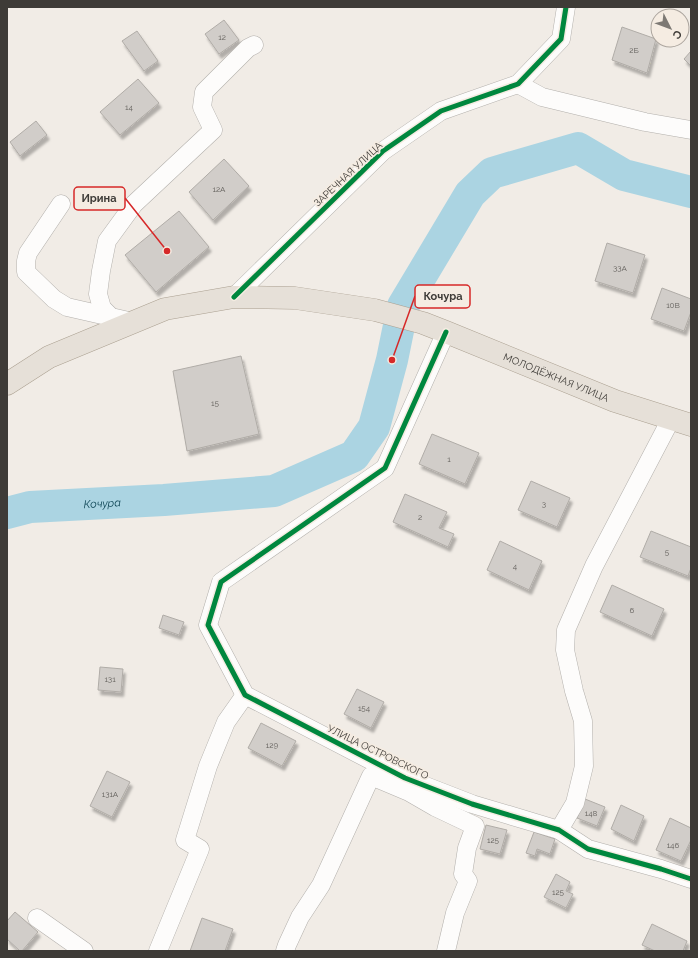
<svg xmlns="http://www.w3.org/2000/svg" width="698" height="958" font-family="Raleway,sans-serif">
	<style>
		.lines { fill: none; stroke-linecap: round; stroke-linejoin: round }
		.river { stroke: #abd4e2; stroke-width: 32 }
		.building { fill: #d1cdc9; stroke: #b0aca7; filter: url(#shadow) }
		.street-casing { stroke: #b3b0ac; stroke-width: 19 }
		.primary-casing { stroke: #aba091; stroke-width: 23 }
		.street { stroke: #fdfcfb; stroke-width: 18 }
		.primary { stroke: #e6e0d8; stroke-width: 22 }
		.cycleway-casing { stroke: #f5ece2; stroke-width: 8 }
		.cycleway { stroke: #00873e; stroke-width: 5 }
		.labels { text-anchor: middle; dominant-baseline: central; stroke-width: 3.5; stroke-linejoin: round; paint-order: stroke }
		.number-label { font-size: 8px; fill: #63605c }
		.street-label { font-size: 10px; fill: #3e3b37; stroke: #f5ece2 }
		.water-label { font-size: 11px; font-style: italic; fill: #073f4e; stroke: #f5ece2 }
		.leader { fill: none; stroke: #d62828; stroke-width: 1.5 }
		.callout-dot { fill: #d62828; stroke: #f5ece2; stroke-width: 1.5 }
		.callout { fill: #f5ece2; stroke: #d62828; stroke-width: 1.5 }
		.callout-label { font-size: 11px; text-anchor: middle; font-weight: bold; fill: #3e3b37 }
	</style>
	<defs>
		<filter id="shadow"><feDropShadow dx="2.5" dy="4.5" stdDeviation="1" flood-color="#0004"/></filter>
	</defs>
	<rect width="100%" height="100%" fill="#f1ece6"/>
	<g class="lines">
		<path class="river" id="s1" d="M7,513L30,507L164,500L274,491L354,456L374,427L392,360L403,306L470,194L492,173L578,148L624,175L691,192"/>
	</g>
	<g class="building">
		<polygon points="224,20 239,40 219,54 205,34"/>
		<polygon points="622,27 656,39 647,73 612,60"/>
		<polygon points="137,31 158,61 144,71 122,41"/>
		<polygon points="691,51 691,66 684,59"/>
		<polygon points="138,79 159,103 120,135 100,112"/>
		<polygon points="36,121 47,135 20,156 10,142"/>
		<polygon points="224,159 249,186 213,220 189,192"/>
		<polygon points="179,211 209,247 156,292 125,255"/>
		<polygon points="607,243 645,255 633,293 595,281"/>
		<polygon points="662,288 691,299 691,312 684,331 651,319"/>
		<polygon points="241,356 259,434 187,451 173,371"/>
		<polygon points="432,434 479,453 465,484 419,464"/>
		<polygon points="531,481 570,498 557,527 518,510"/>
		<polygon points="405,494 447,512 439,528 454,534 448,547 393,522"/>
		<polygon points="651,531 691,547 691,568 688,576 640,557"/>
		<polygon points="500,541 542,561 529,590 487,570"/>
		<polygon points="612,585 664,609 652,636 600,612"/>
		<polygon points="163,615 184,622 179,635 159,628"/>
		<polygon points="100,667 123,669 121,692 98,690"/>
		<polygon points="357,689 384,702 371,728 344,714"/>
		<polygon points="261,723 296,741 282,766 248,748"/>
		<polygon points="107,771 130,782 112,817 90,806"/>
		<polygon points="585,799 605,807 597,826 577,818"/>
		<polygon points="621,805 644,816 634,841 611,829"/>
		<polygon points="670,818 691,828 691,840 681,861 656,850"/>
		<polygon points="486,825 507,830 500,854 480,849"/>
		<polygon points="534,832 555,839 550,854 537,849 535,856 526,853"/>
		<polygon points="556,874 570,882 566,891 573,894 566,908 544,897"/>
		<polygon points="15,912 38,932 22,951 20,951 7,939 7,921"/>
		<polygon points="202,918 233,929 225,951 190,951"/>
		<polygon points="652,924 687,941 683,951 655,951 642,945"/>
	</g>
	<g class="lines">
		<g class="street-casing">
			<g id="street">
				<polyline points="518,84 542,97 645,122 691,130"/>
				<polyline points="61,204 28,253 26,261 26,272 54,299 67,307 111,317"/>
				<polyline points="234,297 383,151 441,111 518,84 561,39 566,7"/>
				<polyline points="133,322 111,317 102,308 98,294 101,271 107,241 134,204 213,130 202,107 204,92 248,48 254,45"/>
				<polyline points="446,332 385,468 221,582 208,625 245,695 405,778 472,804 559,830 588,849 661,869 691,879"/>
				<polyline points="559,830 575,803 584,766 583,721 574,691 565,650 566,630 594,566 671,419"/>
				<polyline points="37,918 84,951"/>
				<polyline points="158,951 200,849 185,840 208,766 226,722 245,695"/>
				<polyline points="285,951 287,945 300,917 321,885 371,776 409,792 435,807 475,826 467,848 463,874 468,881 455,913 446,951"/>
			</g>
		</g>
		<g class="primary-casing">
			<g id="primary">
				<path id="s2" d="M7,384L49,357L165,309L234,297L295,298L375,310L423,323L446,332L615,401L691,425"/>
			</g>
		</g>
		<use href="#street" class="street"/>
		<use href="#primary" class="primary"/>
		<g class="cycleway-casing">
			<g id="cycleway">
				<polyline points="234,297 383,151 441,111 518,84 561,39 566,7"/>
				<polyline points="446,332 385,468 221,582 208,625 245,695 405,778 472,804 559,830 588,849 661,869 691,879"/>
			</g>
		</g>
		<use href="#cycleway" class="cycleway"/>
	</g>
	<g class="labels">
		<g class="number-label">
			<text x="222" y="37">12</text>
			<text x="634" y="50">2Б</text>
			<text x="129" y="107">14</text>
			<text x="219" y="189">12А</text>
			<text x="620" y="268">33А</text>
			<text x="673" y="305">10В</text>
			<text x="215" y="403">15</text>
			<text x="449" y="459">1</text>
			<text x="544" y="504">3</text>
			<text x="420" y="517">2</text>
			<text x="667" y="552">5</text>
			<text x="515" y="566">4</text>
			<text x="632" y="610">6</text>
			<text x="110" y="679">131</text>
			<text x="364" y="708">154</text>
			<text x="272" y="745">129</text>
			<text x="110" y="794">131А</text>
			<text x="591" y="813">148</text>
			<text x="493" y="840">125</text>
			<text x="673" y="845">146</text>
			<text x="558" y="892">125</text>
		</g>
		<g class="street-label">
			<text transform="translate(348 174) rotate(-43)">ЗАРЕЧНАЯ УЛИЦА</text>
			<text stroke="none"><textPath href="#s2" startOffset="581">МОЛОДЁЖНАЯ УЛИЦА</textPath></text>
			<text transform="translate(378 752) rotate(26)">УЛИЦА ОСТРОВСКОГО</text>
		</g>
		<g class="water-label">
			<text stroke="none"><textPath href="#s1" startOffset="96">Кочура</textPath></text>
		</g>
	</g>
	<path class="leader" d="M167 251L125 198M392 360L415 296"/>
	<g class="callout-dot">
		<circle cx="167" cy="251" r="4"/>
		<circle cx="392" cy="360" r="4"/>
	</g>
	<g class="callout">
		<rect x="74" y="187" width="51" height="23" rx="4"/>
		<rect x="415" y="285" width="55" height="23" rx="4"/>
	</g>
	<g class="callout-label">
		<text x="99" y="202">Ирина</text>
		<text x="443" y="300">Кочура</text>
	</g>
	<rect width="698" height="958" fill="none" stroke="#3e3b37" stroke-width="16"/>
	<g transform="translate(670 28) rotate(132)"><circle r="19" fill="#f5ece2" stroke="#aca59e"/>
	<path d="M0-3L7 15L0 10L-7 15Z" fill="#7d7974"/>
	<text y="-6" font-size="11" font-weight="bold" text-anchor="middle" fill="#3e3b37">С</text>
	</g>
</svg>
